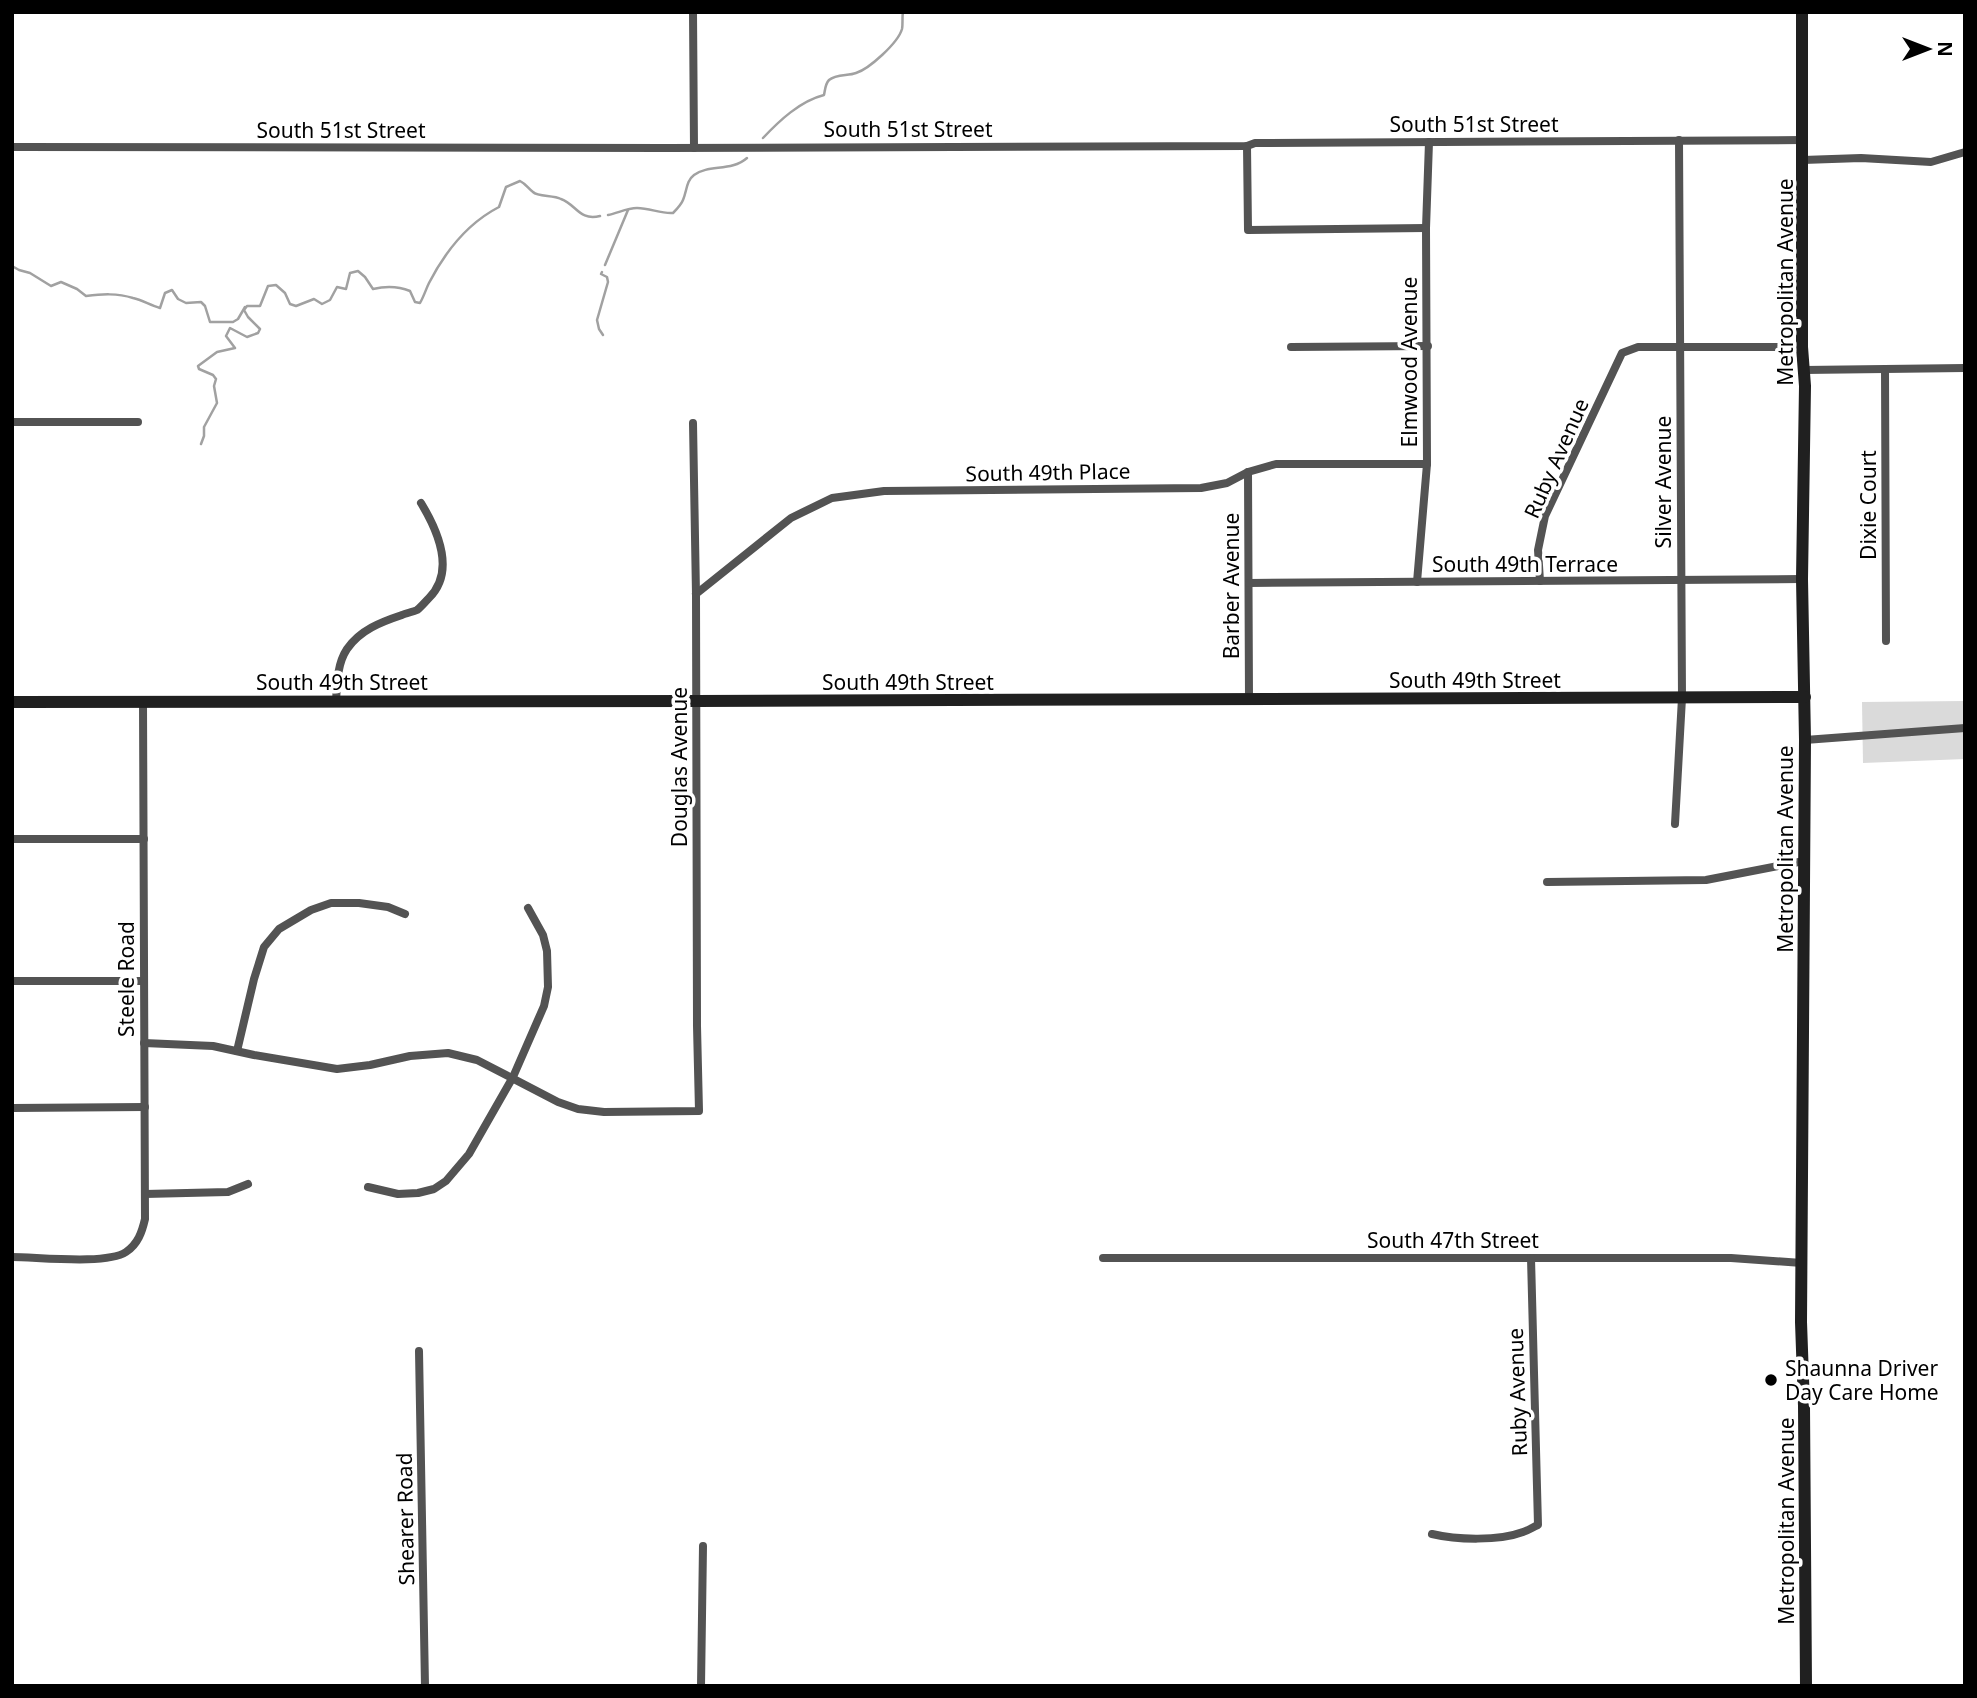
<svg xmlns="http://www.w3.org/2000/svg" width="1977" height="1698" font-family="'Noto Sans',sans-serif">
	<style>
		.green { fill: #dadada }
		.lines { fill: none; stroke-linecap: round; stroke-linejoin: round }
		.stream { stroke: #a1a1a1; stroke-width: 2.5 }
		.street { stroke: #535353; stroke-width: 8 }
		.secondary { stroke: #202020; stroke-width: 12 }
		.poi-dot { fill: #000; stroke: #fff; stroke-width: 2.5 }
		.labels { text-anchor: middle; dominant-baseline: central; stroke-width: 7; stroke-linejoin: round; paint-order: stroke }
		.street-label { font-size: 21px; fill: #000; stroke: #fff }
		.poi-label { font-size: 21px; fill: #000; stroke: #fff; text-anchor: start }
	</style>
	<rect width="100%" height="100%" fill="#fff"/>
	<polygon class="green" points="1965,701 1965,759 1863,763 1862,702"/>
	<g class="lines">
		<g class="stream">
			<path d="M763,138C779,121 800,101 824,95C825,91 825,84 829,80C836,74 848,76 856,73C869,69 898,43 902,29C903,24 902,17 903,12"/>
			<path d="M608,215C618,213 627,208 637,208C650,208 661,214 673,213C677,209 681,205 683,200C687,191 686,181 694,175C709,164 731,172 747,158"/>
			<polyline points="605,265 628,210"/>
			<path d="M12,266L19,270L30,273L51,286L61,282L77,289L86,296C102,294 117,293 133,298C142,300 150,305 160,308L165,293L172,290L178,299L186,303L201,302L205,306L210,322H233L238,319L245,307"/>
			<polyline points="602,272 601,274 607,277 608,282 597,320 599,329 603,335"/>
			<path d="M201,444L204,436V427L217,403L214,386L216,379L213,375L199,369L198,366L217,352L235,348L226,336L230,328L247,337L258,333L260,329L248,317L244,310L247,306H260L268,286L276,285L285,293L290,304L296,306L314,299L322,304L330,300L337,287L346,289L350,273L358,271L365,277L373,289C385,286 398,286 410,291L415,302L420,303C424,296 426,289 429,283C445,252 468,223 499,207L506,187L520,181C526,184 528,188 533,192C538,197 553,195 561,199C577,205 579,221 600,216"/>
		</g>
		<g class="street">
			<polyline points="693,12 694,148"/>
			<polyline points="1247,146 1248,230 1426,228"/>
			<polyline points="12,147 666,148 1247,146 1255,143 1803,140"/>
			<polyline points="1803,160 1861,158 1931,162 1965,152"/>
			<polyline points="1291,347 1428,346"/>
			<polyline points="1885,369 1886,641"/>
			<polyline points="1804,370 1965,368"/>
			<polyline points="12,422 138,422"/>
			<polyline points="1248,472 1249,700"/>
			<polyline points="1540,581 1538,550 1545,516 1622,353 1638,347 1802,347"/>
			<polyline points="1417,582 1427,464 1426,228 1429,142"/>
			<polyline points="1249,583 1802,579"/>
			<polyline points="696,594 791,518 832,498 884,491 1201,488 1227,483 1248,472 1276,464 1427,464"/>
			<path d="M336,702C337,684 337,664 347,649C360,630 381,622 402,615C406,613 413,612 417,610C421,607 425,602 429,598C456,571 438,531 421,503"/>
			<polyline points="1805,740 1965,728"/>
			<polyline points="1675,824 1682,698 1679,140"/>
			<polyline points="12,839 144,839"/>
			<polyline points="1547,882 1706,880 1804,861"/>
			<polyline points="12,981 143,981"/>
			<polyline points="144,1043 213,1046 254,1055 337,1069 370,1065 410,1056 448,1053 477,1060 558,1102 578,1109 604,1112 699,1111 697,1026 696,594 693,423"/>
			<polyline points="237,1051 254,979 264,947 279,929 311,910 331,903 359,903 388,907 405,914"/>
			<polyline points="12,1108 145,1107"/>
			<polyline points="368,1187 398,1194 418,1193 434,1189 446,1181 469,1154 513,1077 544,1006 548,987 547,951 543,935 528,908"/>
			<polyline points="145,1194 228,1192 248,1184"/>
			<path d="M12,1257C38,1257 106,1265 126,1252C138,1244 142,1232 145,1219L143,702"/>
			<polyline points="1103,1258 1731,1258 1802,1263"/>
			<polyline points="419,1351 425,1686"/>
			<path d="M1432,1534C1457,1540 1499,1541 1523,1532C1529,1530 1533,1527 1538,1525L1531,1258"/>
			<polyline points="701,1686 703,1546"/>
		</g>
		<g class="secondary">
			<polyline points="1802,12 1802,347 1805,386 1802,579 1805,740 1801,1322 1804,1406 1806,1686"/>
			<polyline points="12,702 696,701 1805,697"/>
		</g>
	</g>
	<circle class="poi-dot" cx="1771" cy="1380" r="7"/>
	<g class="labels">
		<g class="street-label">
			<text x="1474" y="124">South 51st Street</text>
			<text x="908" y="129">South 51st Street</text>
			<text x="341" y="130">South 51st Street</text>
			<text transform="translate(1785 282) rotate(-90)">Metropolitan Avenue</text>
			<text transform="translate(1409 362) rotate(-90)">Elmwood Avenue</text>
			<text transform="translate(1556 458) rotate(-66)">Ruby Avenue</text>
			<text transform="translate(1048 472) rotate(-1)">South 49th Place</text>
			<text transform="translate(1663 482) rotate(-90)">Silver Avenue</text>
			<text transform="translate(1868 505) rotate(-90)">Dixie Court</text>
			<text x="1525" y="564">South 49th Terrace</text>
			<text transform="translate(1231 586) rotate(-90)">Barber Avenue</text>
			<text x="1475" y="680">South 49th Street</text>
			<text x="342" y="682">South 49th Street</text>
			<text x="908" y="682">South 49th Street</text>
			<text transform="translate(679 767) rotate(-90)">Douglas Avenue</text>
			<text transform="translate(1785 849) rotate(-90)">Metropolitan Avenue</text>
			<text transform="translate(126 979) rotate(-90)">Steele Road</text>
			<text x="1453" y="1240">South 47th Street</text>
			<text transform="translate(1517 1392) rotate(-92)">Ruby Avenue</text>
			<text transform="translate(405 1519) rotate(-91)">Shearer Road</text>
			<text transform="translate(1786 1521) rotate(-90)">Metropolitan Avenue</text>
		</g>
		<g class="poi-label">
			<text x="1785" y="1368">Shaunna Driver<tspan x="1785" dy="24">Day Care Home</tspan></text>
		</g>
	</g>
	<rect width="1977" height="1698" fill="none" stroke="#000000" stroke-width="28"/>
	<g transform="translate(1928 49) rotate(90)" stroke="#ffffff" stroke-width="5" paint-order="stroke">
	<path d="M0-5L12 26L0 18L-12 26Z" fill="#000000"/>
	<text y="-10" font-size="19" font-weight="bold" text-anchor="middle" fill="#000000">N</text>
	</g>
</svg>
